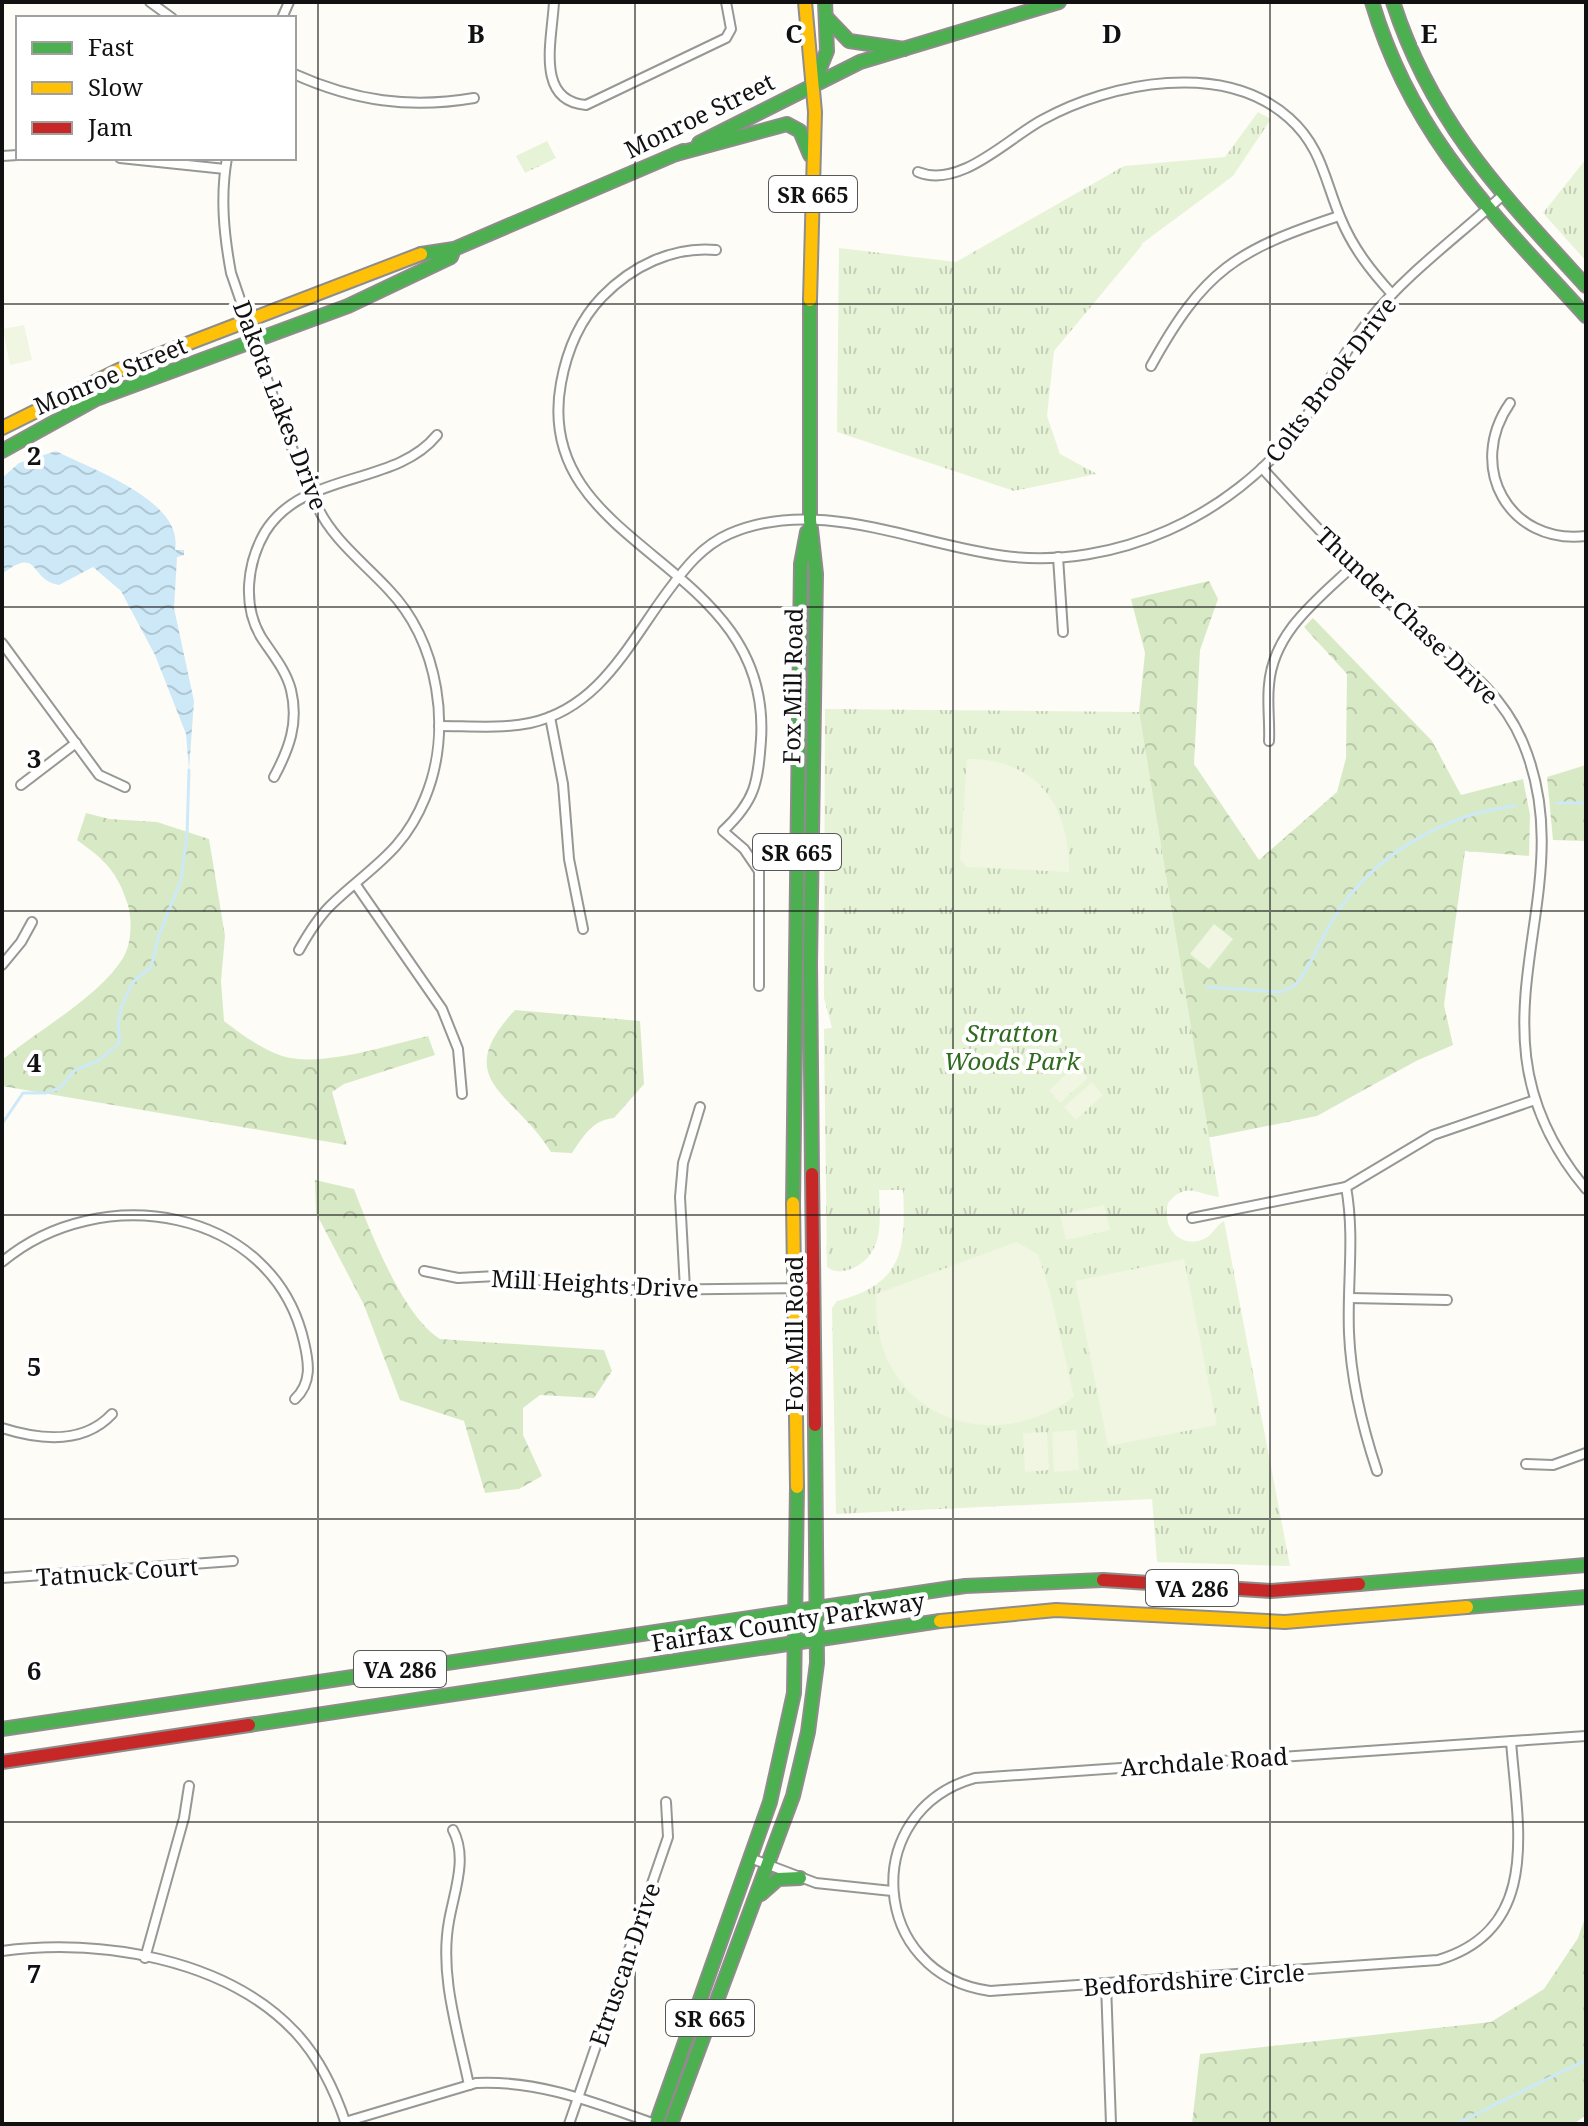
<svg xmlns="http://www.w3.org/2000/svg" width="1588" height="2126" font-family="'Noto Serif',serif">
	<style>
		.grass { fill: url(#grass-tufts) }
		.forest { fill: url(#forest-crowns) }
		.pitch { fill: #f0f6e1 }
		.water { fill: url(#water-waves) }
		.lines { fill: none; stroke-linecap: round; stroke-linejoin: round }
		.stream { stroke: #cde8f7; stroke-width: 3 }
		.street-casing { stroke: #979795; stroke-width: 12 }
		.fast-casing { stroke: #8e8d8b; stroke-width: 16 }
		.slow-casing { stroke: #8e8d8b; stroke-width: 16 }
		.jam-casing { stroke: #8e8d8b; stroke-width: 16 }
		.street { stroke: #fffffe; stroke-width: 8 }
		.fast { stroke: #4caf50; stroke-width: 12 }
		.slow { stroke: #ffc107; stroke-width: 12 }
		.jam { stroke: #c62828; stroke-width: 12 }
		.grid { fill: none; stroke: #111; stroke-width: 2; stroke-opacity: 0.55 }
		.labels { text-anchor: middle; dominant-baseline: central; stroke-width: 8; stroke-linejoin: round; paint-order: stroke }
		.shield { fill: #fff; stroke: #585858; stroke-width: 2 }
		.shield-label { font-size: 22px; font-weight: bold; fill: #111 }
		.street-label { font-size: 24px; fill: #111; stroke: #fff }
		.park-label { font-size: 24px; font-style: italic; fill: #2f6b1f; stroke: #fff }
		.grid-label { font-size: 26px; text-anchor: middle; font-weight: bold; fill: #111; stroke: #fff; stroke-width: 8; stroke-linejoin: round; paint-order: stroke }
	</style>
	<defs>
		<pattern id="grass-tufts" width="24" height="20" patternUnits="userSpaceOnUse" patternTransform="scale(2)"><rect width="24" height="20" fill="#e7f3d7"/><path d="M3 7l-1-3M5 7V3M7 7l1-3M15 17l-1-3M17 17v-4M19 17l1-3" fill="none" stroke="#c5cfb8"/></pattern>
		<pattern id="forest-crowns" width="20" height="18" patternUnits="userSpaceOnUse" patternTransform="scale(2)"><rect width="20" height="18" fill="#d8eac5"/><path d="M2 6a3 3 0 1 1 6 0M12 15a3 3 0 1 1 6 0" fill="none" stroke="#b8c8a8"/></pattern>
		<pattern id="water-waves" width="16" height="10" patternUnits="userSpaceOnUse" patternTransform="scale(2)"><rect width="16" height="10" fill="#cde8f7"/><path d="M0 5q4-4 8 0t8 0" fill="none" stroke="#afc6d3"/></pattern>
	</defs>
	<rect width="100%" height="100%" fill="#fdfcf7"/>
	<g class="grass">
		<polygon points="1258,112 1271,119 1233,176 1140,245 1143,244 1054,351 1047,416 1060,454 1097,474 1014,491 837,432 839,248 956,262 1124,166 1225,157"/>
		<polygon points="547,141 556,158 525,173 516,156"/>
		<polygon points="1586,159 1586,261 1543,213"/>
		<path d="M825,709L1139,712L1219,1197C1197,1194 1186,1181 1168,1203C1161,1226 1180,1250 1204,1239C1213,1235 1216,1225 1224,1221L1290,1566L1157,1562L1152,1499L836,1514L832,1308L837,1301C903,1284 906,1250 903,1190H879C880,1220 885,1255 851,1269C842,1272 835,1273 827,1267L824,1029L832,1028L824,998Z"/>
	</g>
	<g class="forest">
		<polygon points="1209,581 1218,599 1200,650 1194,764 1259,860 1337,792 1346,758 1347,674 1304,627 1313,618 1432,741 1461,795 1523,779 1530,815 1529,856 1465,851 1444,1005 1453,1045 1416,1061 1317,1116 1212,1137 1209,1137 1139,712 1145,653 1131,599"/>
		<polygon points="1586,765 1586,841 1553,840 1547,777"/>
		<path d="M86,813L109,819L157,822L209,839L225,936L221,981L224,1021C241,1034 261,1049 282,1056C320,1068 389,1045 428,1036L435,1055L344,1084L332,1092L347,1145L2,1086V1060C37,1031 100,996 123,958C132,943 132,920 128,905C117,871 105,860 77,840Z"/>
		<path d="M515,1010L640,1021L644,1084L614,1118C592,1120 583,1137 572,1153L551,1152C514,1092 449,1081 515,1010Z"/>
		<path d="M315,1180L354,1189C370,1231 402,1315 440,1339L604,1350L612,1371L594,1398L540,1395L523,1408V1435L542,1476L519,1489L485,1493L464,1421L400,1400L364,1305L316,1213Z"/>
		<polygon points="1586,1915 1586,2115 1574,2124 1192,2124 1200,2054 1491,2022 1544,1989 1578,1938"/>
	</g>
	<g class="pitch">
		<polygon points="24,325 32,360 10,365 3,329"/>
		<path d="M967,759C1037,758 1070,806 1069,872L967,867L960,859Z"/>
		<polygon points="1214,924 1233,939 1209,969 1190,954"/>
		<polygon points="1076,1065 1088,1078 1060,1103 1049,1090"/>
		<polygon points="1092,1082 1103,1095 1076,1120 1064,1107"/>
		<polygon points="1104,1205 1110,1230 1066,1240 1060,1215"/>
		<path d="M1016,1242L1038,1254L1050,1292L1074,1397C983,1462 870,1409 876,1294Z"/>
		<polygon points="1184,1259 1217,1425 1108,1446 1075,1281"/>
		<polygon points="1076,1430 1079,1470 1054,1472 1052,1432"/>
		<polygon points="1047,1432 1049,1470 1025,1472 1023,1433"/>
	</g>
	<path class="water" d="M56,451C92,470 184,500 175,550H184V555L177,557L174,608L194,701L189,770L186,734L155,655L121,591L93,567L59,585C28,580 41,545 2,574V478L19,463Z"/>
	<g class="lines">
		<g class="stream">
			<polyline points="1557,803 1586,803"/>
			<path d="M1207,987L1281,992L1294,986C1311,968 1321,937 1335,916C1374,855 1444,814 1515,806"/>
			<polyline points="2,1124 23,1093 45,1093 60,1088 75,1070 100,1060 120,1042 118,1024 121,1008 132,983 151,967 159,935 181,880 187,835 189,770"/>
			<polyline points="1456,2124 1586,2060"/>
		</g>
		<g class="street-casing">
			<g id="street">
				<polyline points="150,2 172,18"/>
				<path d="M554,2C552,40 535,101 586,105L726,38L731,29L726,2"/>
				<polyline points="282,18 289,2"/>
				<path d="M294,74C354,101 410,109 474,98"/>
				<polyline points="2,156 18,155"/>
				<polyline points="120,158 225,169"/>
				<path d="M227,158C220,197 224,235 231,273C258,350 282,432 317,506C333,540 363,562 388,589C439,642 453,731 425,798C403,853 369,868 330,906C317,919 308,934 299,950"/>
				<path d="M918,172C960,189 1007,139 1042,120C1111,82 1224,60 1289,118C1322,147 1325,182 1341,219C1353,248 1371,271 1392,294"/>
				<path d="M716,250C673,246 632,266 602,297C579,321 567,350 561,383C530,551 773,558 761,740C758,783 755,801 723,831L744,849L759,871V986"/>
				<path d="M1151,366C1204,270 1236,250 1339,216"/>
				<path d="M1510,403C1466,466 1508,545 1586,536"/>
				<path d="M1262,468C1304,514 1347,560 1391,604C1438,651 1496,678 1523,743C1588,898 1452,1029 1586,1189"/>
				<polyline points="1058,557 1063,632"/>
				<polyline points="2,643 99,775 125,787"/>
				<polyline points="550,717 563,784 569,859 583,929"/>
				<path d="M439,726C469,726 501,729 530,723C600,708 629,643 668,591C685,568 702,546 729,534C818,495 916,545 1005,556C1115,570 1232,516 1298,428C1324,393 1342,353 1370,319C1408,272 1460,235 1504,194"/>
				<path d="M1269,741C1270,722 1267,703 1269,685C1273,632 1318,599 1354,565"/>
				<path d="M274,777C289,749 299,723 291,690C286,670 272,654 261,637C242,605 247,563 265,532C303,470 395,487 437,435"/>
				<polyline points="21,785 76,743"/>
				<polyline points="356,885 442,1009 458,1049 462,1094"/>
				<polyline points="2,965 21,942 32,922"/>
				<path d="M1346,1187C1355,1236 1347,1284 1349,1333C1351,1381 1362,1426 1377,1471"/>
				<polyline points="1192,1218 1346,1187 1433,1135 1535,1100"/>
				<path d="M2,1262C99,1180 273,1206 304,1342C309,1363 312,1383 295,1399"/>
				<polyline points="424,1271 458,1278 497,1276 632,1290 814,1288"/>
				<polyline points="685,1289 680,1197 683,1163 700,1107"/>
				<polyline points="1350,1298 1447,1300"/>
				<path d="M2,1428C40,1440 83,1445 112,1414"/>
				<polyline points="1526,1464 1553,1465 1586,1453"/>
				<polyline points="2,1578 233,1561"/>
				<path d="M1511,1741C1517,1824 1543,1929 1438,1960L990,1991C870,1975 858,1811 975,1778L1586,1736"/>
				<path d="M453,1830C468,1858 454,1892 449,1921C439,1975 458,2032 469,2085"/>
				<polyline points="750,1858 816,1883 892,1891"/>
				<path d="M2,1951C99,1938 226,1958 296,2033C320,2059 335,2091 346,2124"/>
				<polyline points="145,1958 184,1818 189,1786"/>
				<polyline points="1106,1984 1111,2124"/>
				<path d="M345,2122L476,2083C540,2080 595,2103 655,2124"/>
				<polyline points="569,2124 668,1837 666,1802"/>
			</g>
		</g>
		<g class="fast-casing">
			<g id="fast">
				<path d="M1372,2C1412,137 1494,215 1586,316"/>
				<path d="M1393,2C1432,123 1502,194 1586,286"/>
				<polyline points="826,17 849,41 904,49"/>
				<polyline points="814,83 827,51 825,2"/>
				<polyline points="699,143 860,62 1059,2"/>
				<polyline points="676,154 787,124 800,131 810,155"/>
				<polyline points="421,254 454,249 683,151"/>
				<polyline points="810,300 810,520 816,574 810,963 812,1174"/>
				<polyline points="2,451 96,399 348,306 451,257 454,249"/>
				<polyline points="793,1203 801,564 807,532"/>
				<polyline points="1359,1584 1586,1565"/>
				<polyline points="1467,1607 1586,1597"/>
				<polyline points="249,1725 940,1621"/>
				<polyline points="2,1729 965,1586 1103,1580"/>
				<polyline points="761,1894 778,1879 800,1878"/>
				<polyline points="656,2124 770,1802 794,1693 797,1487"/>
				<polyline points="671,2124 793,1796 808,1732 817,1663 815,1425"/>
			</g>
		</g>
		<g class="slow-casing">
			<g id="slow">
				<polyline points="805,2 815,112 810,300"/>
				<polyline points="2,428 119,370 421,254"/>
				<polyline points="793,1203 797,1487"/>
				<polyline points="940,1621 1056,1610 1285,1622 1467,1607"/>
			</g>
		</g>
		<g class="jam-casing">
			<g id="jam">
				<polyline points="812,1174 815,1425"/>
				<polyline points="1103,1580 1271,1591 1359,1584"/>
				<polyline points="2,1762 249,1725"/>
			</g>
		</g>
		<use href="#street" class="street"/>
		<use href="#fast" class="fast"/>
		<use href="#slow" class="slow"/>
		<use href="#jam" class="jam"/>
	</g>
	<path class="grid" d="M318,2V2124M635,2V2124M953,2V2124M1270,2V2124M2,304H1586M2,607H1586M2,911H1586M2,1215H1586M2,1519H1586M2,1822H1586"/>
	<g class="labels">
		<g class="shield">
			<rect x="769" y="176" width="88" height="36" rx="6"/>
			<rect x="753" y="834" width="88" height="36" rx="6"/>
			<rect x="1146" y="1570" width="92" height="36" rx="6"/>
			<rect x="354" y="1651" width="92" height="36" rx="6"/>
			<rect x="666" y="2000" width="88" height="36" rx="6"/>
		</g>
		<g class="shield-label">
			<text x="813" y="194">SR 665</text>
			<text x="797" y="852">SR 665</text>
			<text x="1192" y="1588">VA 286</text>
			<text x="400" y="1669">VA 286</text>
			<text x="710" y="2018">SR 665</text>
		</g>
		<g class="street-label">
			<text transform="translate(699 115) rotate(-26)">Monroe Street</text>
			<text transform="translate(110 375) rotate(-23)">Monroe Street</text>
			<text transform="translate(1330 379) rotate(-53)">Colts Brook Drive</text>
			<text transform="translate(281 405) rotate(69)">Dakota Lakes Drive</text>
			<text transform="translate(1408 615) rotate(44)">Thunder Chase Drive</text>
			<text transform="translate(792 686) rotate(-89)">Fox Mill Road</text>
			<text transform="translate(595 1283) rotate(3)">Mill Heights Drive</text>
			<text transform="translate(793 1334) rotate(-90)">Fox Mill Road</text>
			<text transform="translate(117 1571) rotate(-4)">Tatnuck Court</text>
			<text transform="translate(788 1621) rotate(-9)">Fairfax County Parkway</text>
			<text transform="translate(1204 1761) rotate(-4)">Archdale Road</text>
			<text transform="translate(624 1964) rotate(-71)">Etruscan Drive</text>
			<text transform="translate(1194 1979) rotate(-4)">Bedfordshire Circle</text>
		</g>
		<g class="park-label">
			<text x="1012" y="1032">Stratton<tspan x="1012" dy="28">Woods Park</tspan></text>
		</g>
	</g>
	<g class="grid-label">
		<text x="476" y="43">B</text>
		<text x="794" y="43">C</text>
		<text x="1112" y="43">D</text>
		<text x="1429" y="43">E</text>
		<text x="34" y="465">2</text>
		<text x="34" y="768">3</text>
		<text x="34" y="1072">4</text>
		<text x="34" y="1376">5</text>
		<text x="34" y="1680">6</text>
		<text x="34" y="1983">7</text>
	</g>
	<rect width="1588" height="2126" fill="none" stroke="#111111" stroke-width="8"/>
	<rect x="16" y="16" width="280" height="144" fill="#ffffff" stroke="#a0a0a0" stroke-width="2"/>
	<rect x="32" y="42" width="40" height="12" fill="#4caf50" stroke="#a0a0a0" stroke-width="2"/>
	<text x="88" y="56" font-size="24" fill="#111111">Fast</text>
	<rect x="32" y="82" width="40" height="12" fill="#ffc107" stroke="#a0a0a0" stroke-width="2"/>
	<text x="88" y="96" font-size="24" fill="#111111">Slow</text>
	<rect x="32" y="122" width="40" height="12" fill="#c62828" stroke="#a0a0a0" stroke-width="2"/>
	<text x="88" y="136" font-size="24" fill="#111111">Jam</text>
</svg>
